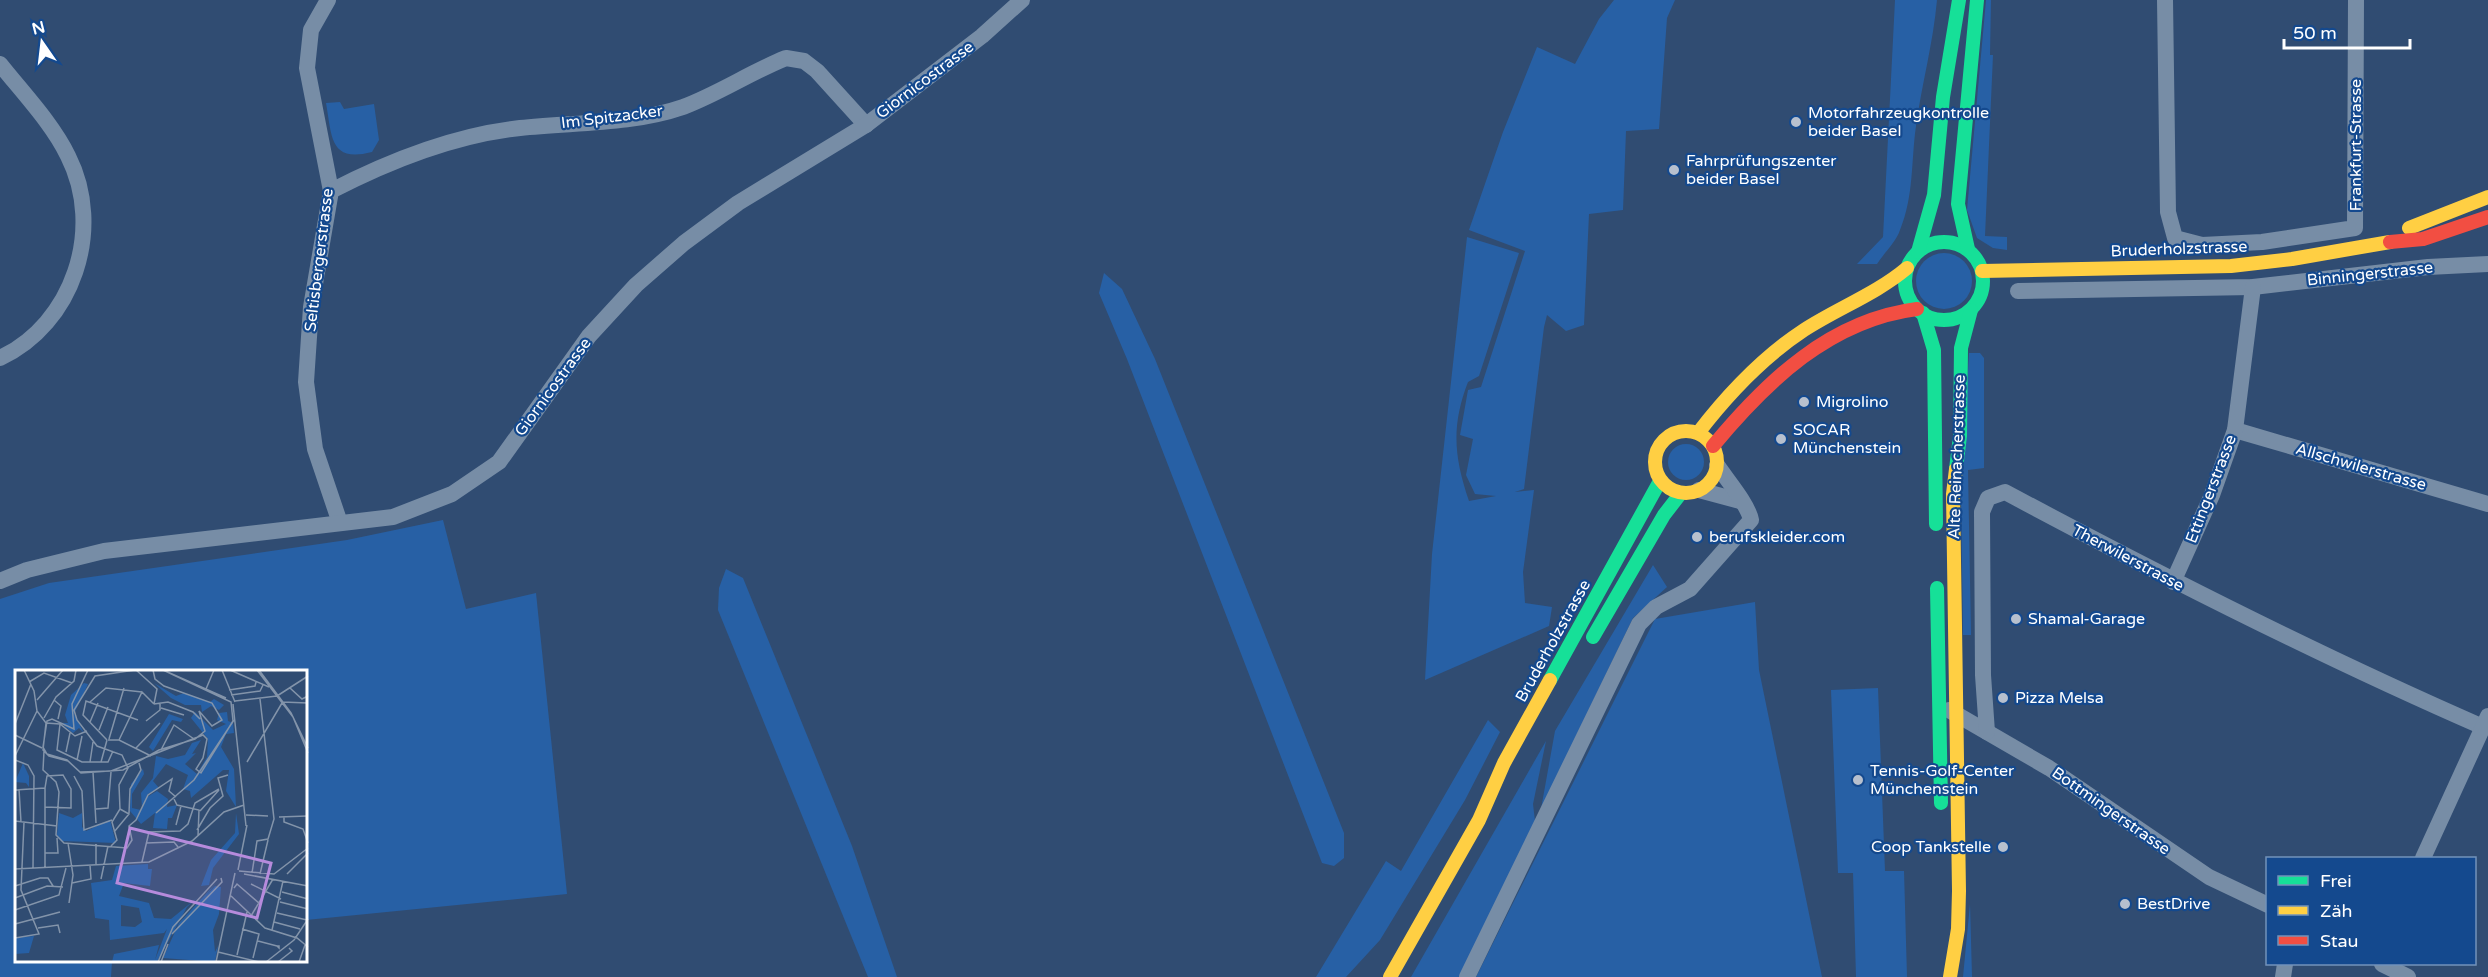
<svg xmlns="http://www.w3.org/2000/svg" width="2488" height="977" font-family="'Varela Round',sans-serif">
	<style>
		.green { fill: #2760a5 }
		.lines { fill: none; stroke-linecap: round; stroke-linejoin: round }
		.street { stroke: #778da6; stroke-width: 16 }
		.fast { stroke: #16e098; stroke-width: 14 }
		.slow { stroke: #ffcf43; stroke-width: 14 }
		.jam { stroke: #f24e42; stroke-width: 14 }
		.poi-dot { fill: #b7c0ce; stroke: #14498e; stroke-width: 2 }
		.labels { text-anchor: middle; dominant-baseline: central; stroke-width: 4.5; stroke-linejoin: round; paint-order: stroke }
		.street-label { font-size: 16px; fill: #fff; stroke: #14498e }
		.poi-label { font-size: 16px; fill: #fff; stroke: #14498e; text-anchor: start }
		.inset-road { fill: none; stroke: #8394aa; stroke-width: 1.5 }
		.view { fill: #b68bdc; fill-opacity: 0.15; stroke: #b68bdc; stroke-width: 3 }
		.inset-edge { fill: none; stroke: #fff; stroke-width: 3 }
	</style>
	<rect width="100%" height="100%" fill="#304c72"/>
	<g class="green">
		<path d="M1614,0H1675L1667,18L1659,129L1626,131L1623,210L1589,214L1584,325L1566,331L1547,315L1544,327L1524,489L1515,492L1534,490L1523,572L1525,603L1552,607L1549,626L1425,680L1432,554L1467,237L1519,253L1479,376L1468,382C1451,426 1454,457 1469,501L1496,496L1475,494L1466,475L1473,439L1460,435L1468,390L1481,387L1525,251L1469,230L1503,132L1537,47L1575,64L1599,19Z"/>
		<path d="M1895,0H1937C1933,44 1922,83 1916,126C1911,161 1914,196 1900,230C1896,242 1884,253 1877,264H1857L1883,237Z"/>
		<polygon points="1986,0 1991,0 1990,55 1993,55 1985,236 2007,237 2007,250 1993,248 1977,238 1967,210"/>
		<path d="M340,102L344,109L374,104L379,140L372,152C329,163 332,136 326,103Z"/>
		<circle cx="1944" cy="281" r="28"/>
		<polygon points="1104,273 1122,289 1155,359 1344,833 1344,858 1334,866 1322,863 1127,359 1099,293"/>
		<polygon points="1969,353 1980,353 1984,358 1984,468 1968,470 1971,635 1963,635 1961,494"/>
		<circle cx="1686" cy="462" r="18"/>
		<polygon points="443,520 466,609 536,593 567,894 306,920 306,671 16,671 16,960 112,961 111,977 0,977 0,599 49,583 347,540"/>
		<polygon points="1653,565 1667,587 1633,618 1541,809 1555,731"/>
		<polygon points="726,569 743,578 852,846 897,977 868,977 718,610 719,588"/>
		<polygon points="1755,602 1759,670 1822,977 1476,977 1655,619"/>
		<polygon points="1878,688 1885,871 1904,871 1907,977 1856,977 1853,873 1838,873 1831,690"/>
		<polygon points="1488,720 1500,732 1465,800 1380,940 1346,977 1316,977 1386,861 1401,871"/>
		<polygon points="1546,741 1533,804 1535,821 1460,977 1411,977"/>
		<polygon points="1970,904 1972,977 1963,977"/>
	</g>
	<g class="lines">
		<g class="street">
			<polyline points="328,0 311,30 307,68 331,191 311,307 306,382 315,449 340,523"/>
			<polyline points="2165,0 2168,212 2175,238 2202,245 2262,242 2355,228 2356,0"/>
			<path d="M0,64C23,93 52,123 68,156C105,229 73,324 0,358"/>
			<path d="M331,191C389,161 454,135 520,128C573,122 631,125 683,107C718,94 751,72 786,58L804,61L817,71L866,125"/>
			<polyline points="2018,291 2253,287 2428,267 2488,264"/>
			<polyline points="2235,430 2488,504"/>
			<polyline points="1699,490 1740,501"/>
			<polyline points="0,581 27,570 104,551 393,517 452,494 499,462 589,336 636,285 684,243 738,203 866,125 982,36 1022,0"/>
			<polyline points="2173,582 2212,495 2235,430 2253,287"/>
			<polyline points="1949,710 2049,768 2209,877 2268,905"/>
			<path d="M1987,732L1983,675L1982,512L1988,498L2005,492C2162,576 2320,656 2483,727"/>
			<polyline points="2423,858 2488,716"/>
			<polyline points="2382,964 2408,977"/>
			<path d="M1467,977L1639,624L1656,607L1690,589L1751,520C1748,504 1727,480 1717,465"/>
			<polyline points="2283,977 2285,964"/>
		</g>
		<g class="fast">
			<circle cx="1944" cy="281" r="39"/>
			<polyline points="1968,249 1958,204 1977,0"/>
			<polyline points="1918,252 1934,195 1943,97 1959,0"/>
			<polyline points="1923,313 1934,350 1936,524"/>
			<polyline points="1956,469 1960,436 1961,348 1971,310"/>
			<polyline points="1937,588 1941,803"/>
			<polyline points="1593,637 1664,515 1681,493"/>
			<polyline points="1550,680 1660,481"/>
		</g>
		<g class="slow">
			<polyline points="2409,228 2488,197"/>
			<polyline points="1982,271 2231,266 2292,259 2390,242"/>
			<circle cx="1686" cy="462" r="31"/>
			<path d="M1698,433C1728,394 1763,357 1804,330C1838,308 1876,294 1907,268"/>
			<polyline points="1390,977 1479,820 1504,763 1550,680"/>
			<polyline points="1950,977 1958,929 1959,891 1953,494 1956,469"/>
		</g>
		<g class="jam">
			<polyline points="2390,242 2423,239 2488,217"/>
			<path d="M1713,446C1767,381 1830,320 1917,309"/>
		</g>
	</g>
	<g class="poi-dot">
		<circle cx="1796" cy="122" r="6"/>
		<circle cx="1674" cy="170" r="6"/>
		<circle cx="1804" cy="402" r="6"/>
		<circle cx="1781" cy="439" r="6"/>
		<circle cx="1697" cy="537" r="6"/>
		<circle cx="2016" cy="619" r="6"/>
		<circle cx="2003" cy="698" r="6"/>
		<circle cx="1858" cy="780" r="6"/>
		<circle cx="2003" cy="847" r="6"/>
		<circle cx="2125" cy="904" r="6"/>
	</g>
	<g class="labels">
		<g class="street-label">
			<text transform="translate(925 80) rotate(-37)">Giornicostrasse</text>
			<text transform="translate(612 117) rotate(-7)">Im Spitzacker</text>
			<text transform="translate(2356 145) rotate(-90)">Frankfurt-Strasse</text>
			<text transform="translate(2179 249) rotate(-2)">Bruderholzstrasse</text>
			<text transform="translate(319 260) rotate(-83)">Seltisbergerstrasse</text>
			<text transform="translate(2370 274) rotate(-6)">Binningerstrasse</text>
			<text transform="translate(553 387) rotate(-54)">Giornicostrasse</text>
			<text transform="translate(1957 457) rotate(-88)">Alte Reinacherstrasse</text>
			<text transform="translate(2361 467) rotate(16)">Allschwilerstrasse</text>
			<text transform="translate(2211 489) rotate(-69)">Ettingerstrasse</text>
			<text transform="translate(2128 558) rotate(28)">Therwilerstrasse</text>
			<text transform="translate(1553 641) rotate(-61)">Bruderholzstrasse</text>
			<text transform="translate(2111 811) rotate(35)">Bottmingerstrasse</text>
		</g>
		<g class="poi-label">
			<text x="1808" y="113">Motorfahrzeugkontrolle<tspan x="1808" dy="18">beider Basel</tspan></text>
			<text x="1686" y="161">Fahrprüfungszenter<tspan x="1686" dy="18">beider Basel</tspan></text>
			<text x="1816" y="402">Migrolino</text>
			<text x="1793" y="430">SOCAR<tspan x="1793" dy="18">Münchenstein</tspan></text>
			<text x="1709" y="537">berufskleider.com</text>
			<text x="2028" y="619">Shamal-Garage</text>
			<text x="2015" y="698">Pizza Melsa</text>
			<text x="1870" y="771">Tennis-Golf-Center<tspan x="1870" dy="18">Münchenstein</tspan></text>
			<text x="1991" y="847" text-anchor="end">Coop Tankstelle</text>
			<text x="2137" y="904">BestDrive</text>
		</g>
	</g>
	<g transform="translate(15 670)">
		<rect width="292" height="292" fill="#304c72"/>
		<path d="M69,13L73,14L59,44L69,63L64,58L58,63L46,53H53L50,45L56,25ZM139,13L161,26L169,23L195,32L199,29L209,35L204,40L196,36L187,42L186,35H170L156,28ZM180,42L198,60L211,54L202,50L204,43L212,42L213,51L218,53L219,63L211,64L206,77L219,99L221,137L211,121L214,100H208L176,128L175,121L168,119L173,105L151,94L138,111L144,118L133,124L127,138L126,123L138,108L141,86L153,89L170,85L177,73L186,70L177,84L181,83L170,94L182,104L192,87L193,69L176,48ZM154,44L168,49L166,52L157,50L138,81L134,77ZM8,93L14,106V117L11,113L0,112ZM128,99L129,104L117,124V138L126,140L132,127L142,121L153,129L152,137L162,135L157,148H153L152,159L138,158L140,143L126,154L115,141L116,114ZM44,143L58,148L67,143V157L71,161L95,150L101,173L47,171L42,165ZM221,143L224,164L198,198L194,215L186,216L196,190L220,163ZM133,194V199H137L135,216L109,213L104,226L134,233L139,248L156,249L183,227L172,237L142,292H97L99,284L144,275L140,290L152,259L149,263L95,270L94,250L80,248L76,213L97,210L101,196ZM106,235L124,238L127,252L120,257L106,256ZM201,213L190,227L200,216L206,217L204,244L198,260L200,282L203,276L200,292L148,288L164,253ZM19,266L14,283L0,284V268Z" fill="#2760a5" fill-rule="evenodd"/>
		<path class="inset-road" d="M9,0L19,21L22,41L31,53L28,80L34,86L53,91L66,103L108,100L144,80L180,69L190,61L184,41L197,56L207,50L197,33L149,16L140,9L138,0M73,0L57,34L59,59L37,49L32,51L28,77L32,84L52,90L65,102L96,101L188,65L192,69L188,88L181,99L186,103L218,51L216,32L148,0M121,0L142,19L139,34M148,0L211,28M207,0L220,32M215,0L254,17M242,0L278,47L293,83M244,0L276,43L293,78M14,12L29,3L57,13M275,18L287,29L293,26M191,19L199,0M214,20L240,16L241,12M216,25L245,21L248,15M262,26L293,6M22,30L48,0M39,30L46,36L43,49M220,31L262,26M75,32L91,18L127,22M267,32L293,33M139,34L153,32L178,42L185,49M218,34L231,156M146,38L169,45M29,48L41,27L59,11L61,0M131,51L145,40V33M75,52L83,33M31,53L45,54L60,66L72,61M0,54L16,14M45,54L42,80L67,92H93L98,81M84,60L93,37M0,65L27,78M94,69L109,18M92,70L68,45L71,31L123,50M93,70H104L136,86M104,70L127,22L139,34M121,78L145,53M146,80L159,55L179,69M29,81L28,100L41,112L44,122L41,165L49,173L112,178L117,170L114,156L121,150L133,125L157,109L154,121L161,127M51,82L55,63M0,86L22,41M0,90L13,95L19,106L18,198M62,90L67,66M75,92L78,72M86,92L92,70M232,92L267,33M78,102L81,153M59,106L67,121L69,160L97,150M4,119L6,152M0,120L30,118M159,129L162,135L184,140L183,166M30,137L56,138V119L48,105L32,106L30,118V198M81,139L93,138L96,102M185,141L204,120M114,143L115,119L126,100L124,93M141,143L179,110L219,50M231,145L253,146M264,147L292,146M269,147V152L288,159L293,173M0,151L42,156M161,155L166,136M182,160L195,138L208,126L203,108L213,105M99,162L114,144L105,139M53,173L58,205L54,233M131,173L159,172L163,177M96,176L102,170L97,152L105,139L104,115L113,98L107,85L82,76L62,50L59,40L80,6L120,0M30,183H43L42,168M127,192L134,162L165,161L173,154L180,133L204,119M81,194V174M0,199L134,192L177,171L209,142L229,135M223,200L232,155M224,201L259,204L293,178M237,203L242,171L253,169L259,149L245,29M229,204L293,216M245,204L253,170M272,204L293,183M86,209L93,176M57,213L76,209L75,195M236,214L266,229M0,216L25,208H33L38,216M219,218L222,214L245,234M267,222L293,229M215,225L250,258L282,268L293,277M0,228L32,216L48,217M265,232L293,239M0,240L44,225L51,198M262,243L292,250M236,246L258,209M259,252L285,259M0,254L45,242M23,258L43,255L45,263M227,259L244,264L238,288M257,260L268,211M157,264L207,212L206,208M0,268L24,264L6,220L9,152M243,271L262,276H264V278L262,276M203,282L244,292M222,285L232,242M143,292L158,257L202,209M146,292L153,274M201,292L220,203M202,292H223M251,292L279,270L293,249M263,292L277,281L274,278M284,292L290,275"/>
		<path class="view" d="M115,158L256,193L242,248L102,213Z"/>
		<rect width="292" height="292" class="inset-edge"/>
	</g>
	<rect x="2266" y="857" width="210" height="108" fill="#14498e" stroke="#7292bb" stroke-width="1.5"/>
	<rect x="2278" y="876" width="30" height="9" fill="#16e098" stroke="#7292bb" stroke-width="1.5"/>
	<text x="2320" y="887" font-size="18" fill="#ffffff">Frei</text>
	<rect x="2278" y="906" width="30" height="9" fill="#ffcf43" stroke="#7292bb" stroke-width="1.5"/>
	<text x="2320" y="917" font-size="18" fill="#ffffff">Zäh</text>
	<rect x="2278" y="936" width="30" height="9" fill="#f24e42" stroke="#7292bb" stroke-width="1.5"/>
	<text x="2320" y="947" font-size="18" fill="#ffffff">Stau</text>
	<g transform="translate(42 42) rotate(346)" stroke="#14498e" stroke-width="4.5" paint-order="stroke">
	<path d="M0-4.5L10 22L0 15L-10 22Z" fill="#ffffff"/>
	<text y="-9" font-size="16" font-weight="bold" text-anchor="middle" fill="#ffffff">N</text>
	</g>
	<path d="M2284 39v9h126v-9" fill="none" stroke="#ffffff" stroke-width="3"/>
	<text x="2293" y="39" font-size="18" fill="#ffffff" stroke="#14498e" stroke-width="4.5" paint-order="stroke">50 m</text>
</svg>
